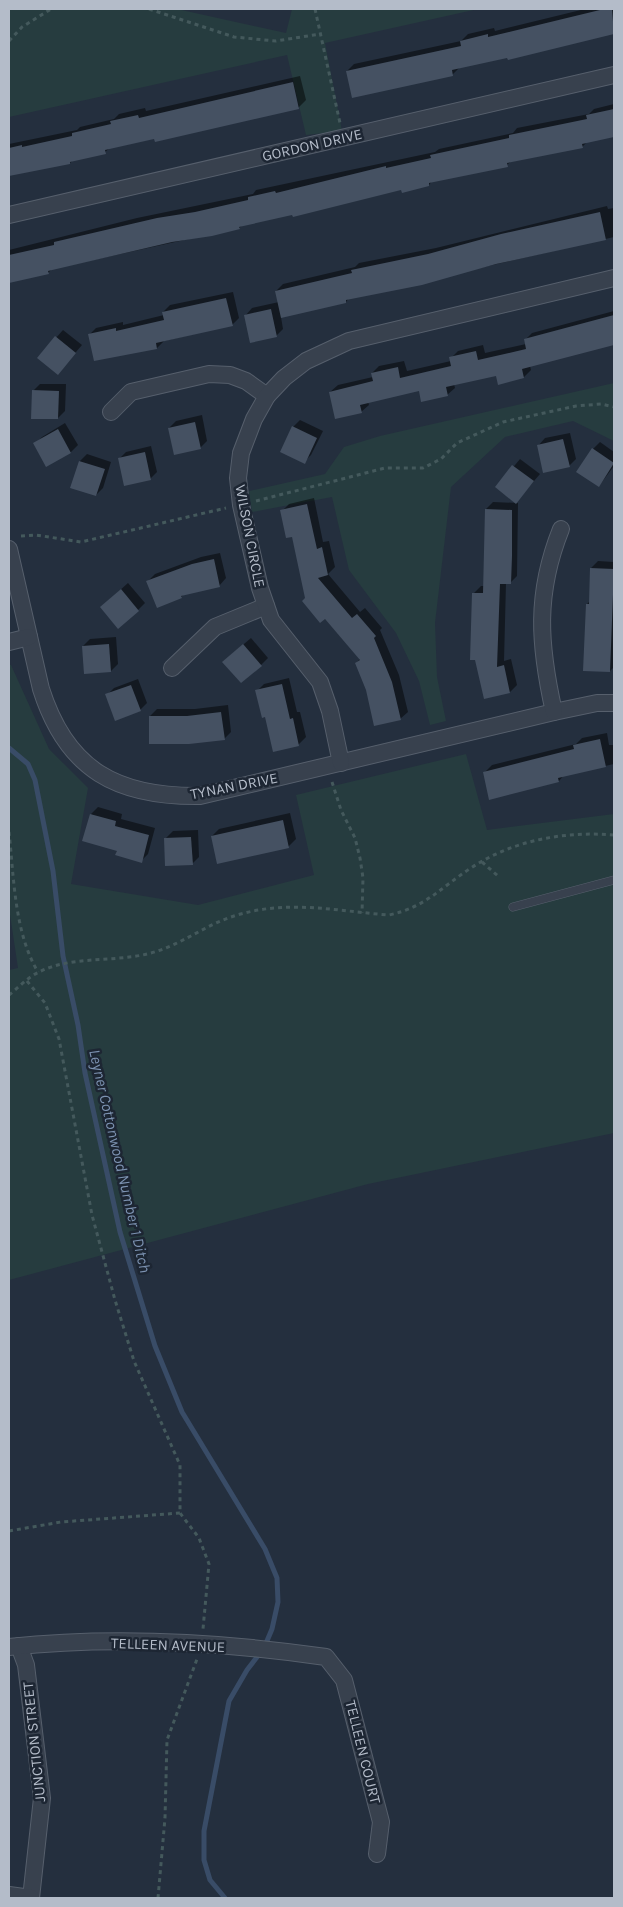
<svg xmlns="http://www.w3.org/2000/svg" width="623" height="1907" font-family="Karla,sans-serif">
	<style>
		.green { fill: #263c3f }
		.shadow { fill: #0007 }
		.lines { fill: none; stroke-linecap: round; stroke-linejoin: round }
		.stream { stroke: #394c67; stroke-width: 5 }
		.building { fill: #455162 }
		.lane-casing { stroke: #565f6c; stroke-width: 9 }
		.street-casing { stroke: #565f6c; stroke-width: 18 }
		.path { stroke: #44595c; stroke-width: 3; stroke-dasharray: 4 4; stroke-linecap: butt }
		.lane { stroke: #38414e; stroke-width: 8 }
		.street { stroke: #38414e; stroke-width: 16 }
		.labels { text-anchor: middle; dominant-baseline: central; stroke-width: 5; stroke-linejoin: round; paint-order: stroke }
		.street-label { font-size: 15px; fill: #b4bcc9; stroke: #1d2633 }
		.water-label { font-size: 16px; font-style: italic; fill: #7c92b1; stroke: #1d2633 }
	</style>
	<rect width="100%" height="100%" fill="#242f3e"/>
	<g class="green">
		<polygon points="14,9 177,9 286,33 292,9 478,9 325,43 342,131 306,135 287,55 9,117 9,10"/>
		<polygon points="614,383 614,441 573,421 505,437 451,487 435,623 437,677 446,721 430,725 419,681 396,633 349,570 332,497 252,512 249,491 325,474 344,447 380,436"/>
		<polygon points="9,665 11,665 49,749 88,788 71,884 198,905 314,875 296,795 466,754 487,830 614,814 614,1133 368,1184 9,1280 9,970 18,968 9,908"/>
	</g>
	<g class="shadow">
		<polygon points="585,9 614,9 614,33 509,59 508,56 460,67 453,74 347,71 354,64 461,41 468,34 494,28 495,31"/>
		<polygon points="300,76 306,100 299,107 110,148 105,152 73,160 70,163 9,175 9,144 77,130 80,127 114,119 119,114 145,108 146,111"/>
		<polygon points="614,104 614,135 587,142 582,147 511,161 507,165 432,181 429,185 402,189 243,225 239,228 52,269 48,273 9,282 9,250 137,218 253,194 256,190 435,152 439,149 513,133 517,128 589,114 594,109"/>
		<polygon points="607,206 608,209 614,208 614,237 349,298 346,302 281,317 283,329 276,336 245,316 252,308 279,302 276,291 283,284 355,267 359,263 436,248"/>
		<polygon points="233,292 239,318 232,325 164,341 157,348 89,335 96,328 123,322 123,325 164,315 163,312 170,305"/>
		<polygon points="614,311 614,344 530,366 531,370 524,377 497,375 454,384 455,388 447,395 420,390 368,402 369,405 361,412 330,392 338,385 373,377 372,373 379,366 404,361 407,371 451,361 451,358 458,351 483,345 485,353 526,344 525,340 532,333"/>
		<polygon points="63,330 82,345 64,366 38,358"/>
		<polygon points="40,384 66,384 65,411 58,418 33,391"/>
		<polygon points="202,415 207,441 200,448 169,428 176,421"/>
		<polygon points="300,420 323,431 311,455 304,462 293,427"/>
		<polygon points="65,423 78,445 71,452 47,465 35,444 42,437"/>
		<polygon points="570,433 576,459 569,466 538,446 545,438"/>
		<polygon points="600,442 614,452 614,466 599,486 593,449"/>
		<polygon points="151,446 157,472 150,479 119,459 126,452"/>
		<polygon points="87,454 111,462 103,488 96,495 72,487 80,461"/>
		<polygon points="520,459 540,474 516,502 497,487"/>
		<polygon points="314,498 323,542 329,541 335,567 328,574 360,612 365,608 382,628 380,630 399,675 408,712 400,719 367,690 356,663 360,659 307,598 292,535 282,511 289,504"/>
		<polygon points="493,502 518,503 517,576 510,583 506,583 504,661 511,659 517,685 510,692 485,698 474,593 481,586 484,586 486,509"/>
		<polygon points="220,553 226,578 219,586 185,593 181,597 148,581 155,574 201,557"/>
		<polygon points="598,561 614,562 614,667 610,671 587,604 590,601 591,568"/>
		<polygon points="128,583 145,603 138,610 109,600"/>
		<polygon points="116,637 118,664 111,671 83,646 90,639"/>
		<polygon points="251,638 268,658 261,665 231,655"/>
		<polygon points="289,678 297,712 300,712 306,737 299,744 274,750 266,716 257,691 264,684"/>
		<polygon points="138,679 147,703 140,710 107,695 114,688"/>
		<polygon points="228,705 231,732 224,739 150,716 157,709 195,709"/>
		<polygon points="607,733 609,745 614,745 614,764 564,775 559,781 485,772 492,765 576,744 582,738"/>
		<polygon points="98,807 122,814 121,819 155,828 148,854 141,861 118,850 91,814"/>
		<polygon points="290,813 296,839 289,846 218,862 212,836 219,829"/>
		<polygon points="198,830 199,857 192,864 166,838 173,831"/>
	</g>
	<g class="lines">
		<polyline class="stream" points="9,748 28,764 35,780 53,871 63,956 78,1025 85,1073 120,1232 155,1346 182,1412 265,1549 277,1578 278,1602 272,1629 264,1648 247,1670 229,1701 204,1831 204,1860 210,1880 225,1898"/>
	</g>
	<g class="building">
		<polygon points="604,9 612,9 614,34 508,60 507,58 452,70 453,76 352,98 346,71 461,46 460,41 488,34 488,37"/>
		<polygon points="293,82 299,109 155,142 154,139 105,150 106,154 70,162 70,164 9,176 9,148 22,145 22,147 72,136 72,133 111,124 110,121 138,115 139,118"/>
		<polygon points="614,109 614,137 582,144 583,148 507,163 508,167 429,183 429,186 402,193 401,190 293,217 292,215 239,227 240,229 212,236 172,242 48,271 49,274 9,283 9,255 54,245 54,242 157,218 195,212 248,200 248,197 275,191 276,193 386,166 386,168 431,158 430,155 509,138 509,135 587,119 586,115"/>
		<polygon points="600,212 606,240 496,264 422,285 346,300 346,303 281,318 275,291 352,273 351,270 428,254 501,234"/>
		<polygon points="226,298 233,326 156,343 157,349 94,361 88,334 116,328 116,331 164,320 162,312"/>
		<polygon points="271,309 277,337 250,343 244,315"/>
		<polygon points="614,315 614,345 522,369 524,378 498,385 496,376 446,387 448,396 421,402 419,391 360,405 362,413 335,419 329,392 373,381 371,373 398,367 400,378 451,366 449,357 476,351 478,360 526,349 524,339"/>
		<polygon points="55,336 76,353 58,375 37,358"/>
		<polygon points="32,390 59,391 58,419 31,419"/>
		<polygon points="195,422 201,449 174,455 168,428"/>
		<polygon points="292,426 317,438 305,464 280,452"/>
		<polygon points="58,429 71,453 46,467 33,443"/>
		<polygon points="563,439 570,467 543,473 537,445"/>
		<polygon points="592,448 614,463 599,487 576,472"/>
		<polygon points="145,452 151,480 124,486 118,458"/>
		<polygon points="79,461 105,469 96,496 70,488"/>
		<polygon points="512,465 534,481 516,504 495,487"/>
		<polygon points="307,504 317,549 322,547 328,575 318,578 352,618 357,614 376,636 374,638 392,682 401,720 374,726 366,690 355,663 360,660 325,619 320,623 302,601 305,598 292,537 286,538 280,510"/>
		<polygon points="485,509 512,510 512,556 511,584 500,584 497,667 504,665 510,693 484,699 475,660 470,660 472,593 483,593"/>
		<polygon points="214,559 220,587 181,596 182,598 157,608 146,581 192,564"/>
		<polygon points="590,568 614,569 610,672 583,671 586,604 589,604"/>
		<polygon points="121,589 139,611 118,629 100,607"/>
		<polygon points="109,644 111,672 84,674 82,646"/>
		<polygon points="243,644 262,666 241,683 222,662"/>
		<polygon points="282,684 290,719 293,718 299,746 273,752 265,717 262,718 255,690"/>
		<polygon points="131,685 141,711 115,721 105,694"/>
		<polygon points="221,712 225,740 189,744 149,744 149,716 187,716"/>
		<polygon points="600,739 606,767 558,778 559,782 489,800 483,772 574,749 573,745"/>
		<polygon points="90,814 116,821 115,826 149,835 142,863 115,855 117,851 82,841"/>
		<polygon points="283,820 289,848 217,864 211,836"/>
		<polygon points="191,837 193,865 165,866 164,838"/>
	</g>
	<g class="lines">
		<g class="lane-casing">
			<polyline id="lane" points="513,907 614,880"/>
		</g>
		<g class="street-casing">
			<g id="street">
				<polyline points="9,215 614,75"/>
				<polyline points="111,412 131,392 209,374 230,375 246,381 267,396"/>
				<path d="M9,549L41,689C67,771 118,797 200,796L554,712L597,703H614"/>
				<polyline points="9,642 29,637"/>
				<polyline points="172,668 215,627 266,606"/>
				<path d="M554,712C539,645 535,594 561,529"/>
				<polyline points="341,763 330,711 320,682 271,620 260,588 241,505 238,478 241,453 254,419 267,396 284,378 306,361 349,341 614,278"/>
				<polyline points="19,1646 26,1665 42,1798 31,1898"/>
				<path d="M9,1647C114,1636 222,1642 326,1657L344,1680L381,1822L377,1854"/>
				<polyline points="9,1895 31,1898"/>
			</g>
		</g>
		<g class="path">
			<polyline points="149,9 234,37 276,41 320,34"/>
			<polyline points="315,9 340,123"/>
			<polyline points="9,41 22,27 51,9"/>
			<polyline points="256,501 385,468 423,468 441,459 457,443 503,422 576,406 601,404 614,407"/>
			<polyline points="21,536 36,535 81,542 226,508"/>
			<polyline points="332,782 341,810 355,838 360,858 363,878 362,913"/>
			<path d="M9,832C14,877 14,932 38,972"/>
			<polyline points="482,862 498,876"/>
			<polyline points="27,981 45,1003 59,1039 92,1215 115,1300 134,1361 180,1465 180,1513 199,1538 209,1564 203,1629"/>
			<path d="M9,995C18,988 28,977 39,972C73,955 114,963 151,953C181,945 205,925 234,916C287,899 335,911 389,915C426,907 440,888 471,868C513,840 565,831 614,835"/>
			<polyline points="9,1531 61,1522 180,1513"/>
			<polyline points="158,1898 165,1818 167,1740 197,1659"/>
		</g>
		<use href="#lane" class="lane"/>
		<use href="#street" class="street"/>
	</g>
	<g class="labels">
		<g class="street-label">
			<text transform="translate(312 145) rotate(-13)">GORDON DRIVE</text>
			<text transform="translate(250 536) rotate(79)">WILSON CIRCLE</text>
			<text transform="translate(234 786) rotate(-11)">TYNAN DRIVE</text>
			<text transform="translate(168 1645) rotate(2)">TELLEEN AVENUE</text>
			<text transform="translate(34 1742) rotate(-96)">JUNCTION STREET</text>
			<text transform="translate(363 1752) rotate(76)">TELLEEN COURT</text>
		</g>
		<g class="water-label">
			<text transform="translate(120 1161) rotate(77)">Leyner Cottonwood Number 1 Ditch</text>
		</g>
	</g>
	<rect width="623" height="1907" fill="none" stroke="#b4bcc9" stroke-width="20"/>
</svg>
